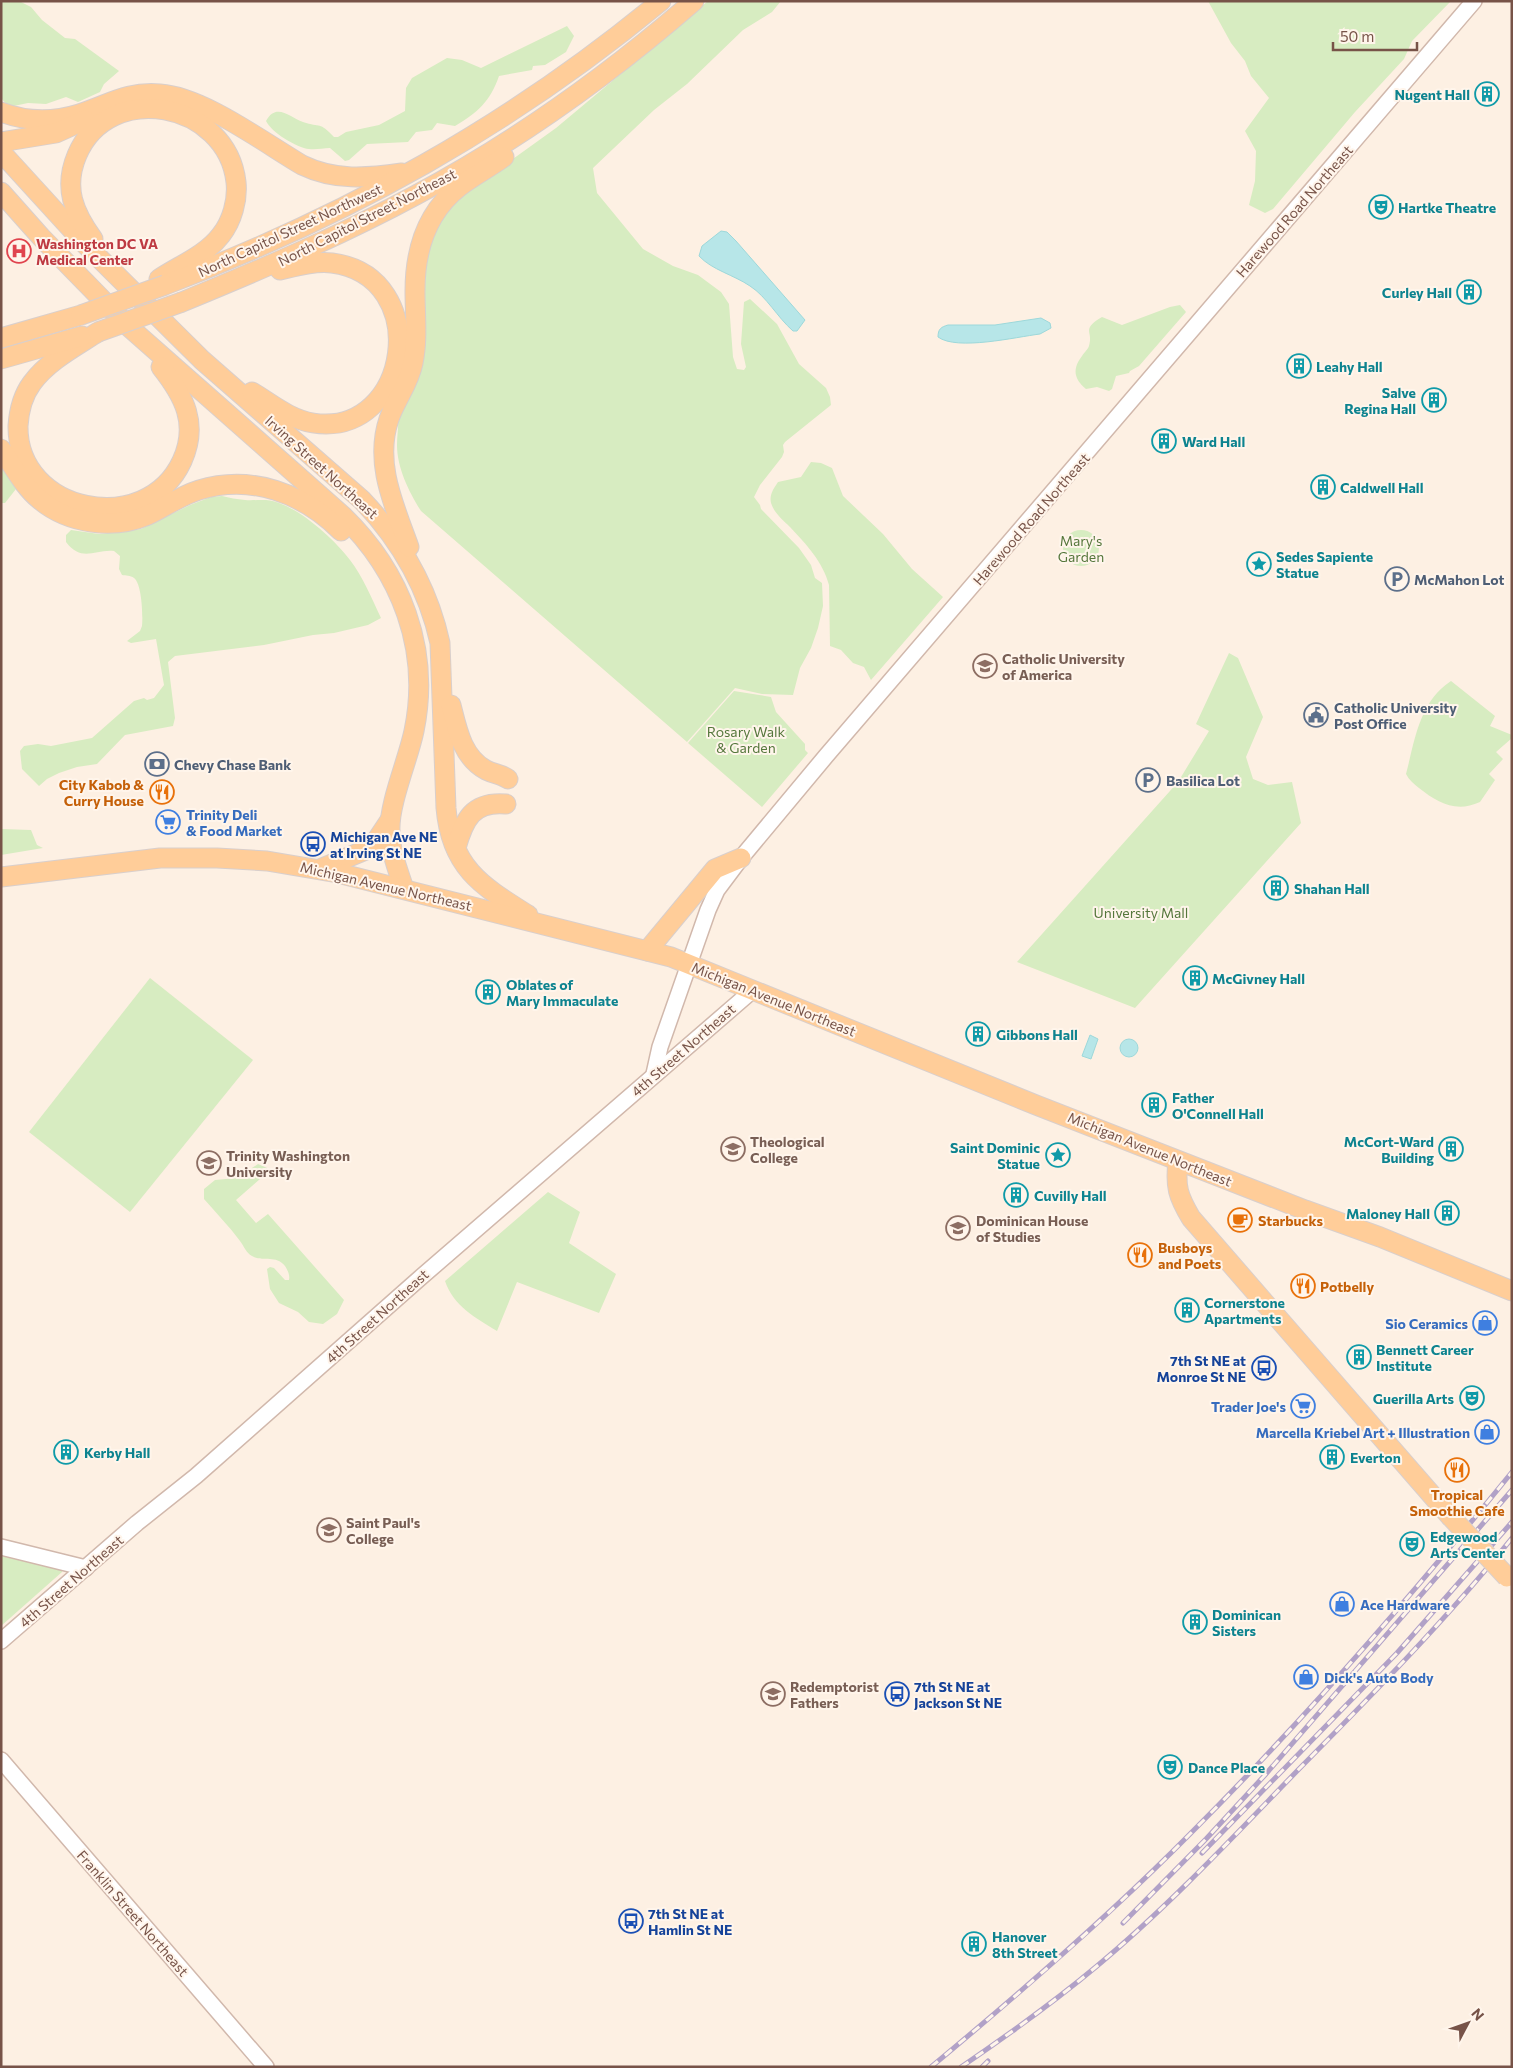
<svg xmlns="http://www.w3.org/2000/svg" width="1513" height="2068" font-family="Commissioner,sans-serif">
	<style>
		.green { fill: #d7ecc1 }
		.water { fill: #b7e6e8; stroke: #9dd8da }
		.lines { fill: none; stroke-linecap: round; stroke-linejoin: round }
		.minor-casing { stroke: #d1b8ac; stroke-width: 18 }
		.major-casing { stroke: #d9cfcc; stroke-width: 21 }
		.minor { stroke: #fff; stroke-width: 15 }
		.major { stroke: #ffcd99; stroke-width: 19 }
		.rail-casing { stroke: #b1a1c7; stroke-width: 5 }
		.rail { stroke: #fff5eb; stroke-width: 3; stroke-dasharray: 9; stroke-linecap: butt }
		.major-bridge-casing { stroke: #d9cfcc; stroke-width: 21; stroke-linecap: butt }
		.major-bridge { stroke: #ffcd99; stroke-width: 19 }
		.labels { text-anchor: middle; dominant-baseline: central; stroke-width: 4; stroke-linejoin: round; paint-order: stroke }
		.culture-label { font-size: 14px; font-weight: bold; fill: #0d838f; stroke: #fff5eb; text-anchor: start }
		.street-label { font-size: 14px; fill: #775348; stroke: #fff5eb }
		.health-label { font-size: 14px; font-weight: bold; fill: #be3a42; stroke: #fff5eb; text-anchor: start }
		.park-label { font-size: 14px; fill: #55773c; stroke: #fff5eb }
		.service-label { font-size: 14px; font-weight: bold; fill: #4e5e75; stroke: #fff5eb; text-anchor: start }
		.education-label { font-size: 14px; font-weight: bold; fill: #785e54; stroke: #fff5eb; text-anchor: start }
		.food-label { font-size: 14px; font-weight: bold; fill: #c56008; stroke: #fff5eb; text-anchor: start }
		.shop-label { font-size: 14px; font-weight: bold; fill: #366cbe; stroke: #fff5eb; text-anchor: start }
		.transit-label { font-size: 14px; font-weight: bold; fill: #164399; stroke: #fff5eb; text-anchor: start }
	</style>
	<rect width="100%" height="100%" fill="#fdf0e3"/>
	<g class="green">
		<polygon points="1,1 19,1 31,7 42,20 65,38 75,39 119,71 104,84 100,92 78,102 66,97 46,104 28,103 9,107 1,98"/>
		<path d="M708,1H781L772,12L743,30L687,84L654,110L593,168L597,193L643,249L673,266L698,275L721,292L729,304L733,357L737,369L744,370L746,367L741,344L744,302L750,299L777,324L799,364L826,388L830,397L831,405L785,442L783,445L784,452L782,457L760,485L754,497L760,505L761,509L799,548L811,565L815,578L822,583L823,606L818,628L811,648L800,668L793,695L762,694L735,688L687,742L421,511C409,492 397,468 397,445C397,435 399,425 398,414L421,272L442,210L556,128Z"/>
		<polygon points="1208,1 1451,1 1412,41 1404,59 1355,112 1273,209 1265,213 1249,205 1255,181 1256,151 1245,131 1269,98 1251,76 1245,61 1231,43"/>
		<path d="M567,26L574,36L566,52L545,65L533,66L532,70L499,76C490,102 478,112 455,126L437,123L432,130L416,132L408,142L367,144L349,160L345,161L330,148C323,148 316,150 309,149C297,148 271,132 266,121C276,102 290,117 303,122C321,128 319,121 334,137H338L346,132L379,125L405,111L406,88L412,78L447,58L462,60L481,68Z"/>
		<path d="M1180,305L1186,312L1139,366L1130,371L1129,373L1116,376L1112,389L1109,391L1097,387L1086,389C1074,379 1072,369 1082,356C1084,353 1088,349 1089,346C1094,331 1080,330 1102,317L1122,325L1170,307Z"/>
		<path d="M811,462L821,463L832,468L843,496L883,534L912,569L943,597L871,680L864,667L853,663L841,650L830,646L829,585C823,562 806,544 790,527C783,520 774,513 771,503C769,495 774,488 778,482L801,477Z"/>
		<polygon points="1,467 16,489 5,503 1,503"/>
		<path d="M222,496C229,498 237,499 245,500C256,501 267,498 279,503C304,512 334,539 350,560C363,577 372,599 381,618L368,625L334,633L313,635L264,645L175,656L168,662L175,718L173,726L125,735L97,764L77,767L59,773L47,779L39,786L22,769L20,751L24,746L38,744L51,746L92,738L134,701L144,698L147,700L154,698L164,685L156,639L131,643L127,641L140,631L142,626C143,616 142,584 134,578C130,575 126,576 122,575L119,569L120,556L114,551C95,549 82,563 66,542V535L71,530L99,534L141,529L190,505L211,497Z"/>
		<circle cx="1081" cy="548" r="18"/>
		<polygon points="1229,653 1238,658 1263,717 1246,757 1253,779 1268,785 1292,782 1301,823 1135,1008 1017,962 1178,782 1209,731 1196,724"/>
		<path d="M1451,681L1495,716L1490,726L1512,735V738L1496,752L1503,759L1489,774L1495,780L1480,802C1456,813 1438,803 1419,788C1414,784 1409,780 1406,774C1415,740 1419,702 1451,681Z"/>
		<polygon points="734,691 771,697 776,712 805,744 805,750 808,753 762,807 688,743"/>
		<polygon points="1,829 31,830 37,845 43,848 1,855"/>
		<polygon points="150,978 253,1060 130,1212 29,1132"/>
		<path d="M258,1164L267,1168L268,1172L236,1200L256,1223L268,1214L344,1300L337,1314L323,1324L309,1322L298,1312L279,1303L270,1289L267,1269L270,1267L274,1268L285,1280H289C290,1275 288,1271 285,1266C275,1254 263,1263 252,1256C246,1253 244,1246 240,1241C229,1226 216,1213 204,1199V1189L215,1180L237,1178Z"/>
		<path d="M548,1192L580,1212L569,1243L616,1274L599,1313L517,1282L497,1331C475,1317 454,1307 445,1281Z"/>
		<polygon points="1,1556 62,1570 62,1572 1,1626"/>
	</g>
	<g class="water">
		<path d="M721,231L727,232L736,241L805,320L797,331H793C777,317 767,297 750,286C734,275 712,270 699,256L702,246Z"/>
		<path d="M1041,318L1050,323L1051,328L1040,334C1016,337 957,351 938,337C938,329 941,327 948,325H995Z"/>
		<polygon points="1090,1035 1098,1039 1091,1059 1082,1056"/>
		<circle cx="1129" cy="1048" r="9"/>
	</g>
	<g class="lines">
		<g class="minor-casing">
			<g id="minor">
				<polyline points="654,1074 660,1047 708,910 717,890 741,858 826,756 1474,1"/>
				<polyline points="1,1547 86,1568"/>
				<polyline points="1,1641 137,1523 196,1476 420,1278 753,990"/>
				<polyline points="1,1760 266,2067"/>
			</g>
		</g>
		<g class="major-casing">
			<g id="major">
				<path d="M1,112C27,122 53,122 79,114C108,105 127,91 160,94C203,97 263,142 302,165C335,181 367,178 402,173"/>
				<polyline points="1,142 56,133 85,120"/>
				<path d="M1,152L85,244L202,360L362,500C401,541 428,588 440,643L446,808C451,868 482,886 528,915"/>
				<path d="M1,192L41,237L129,327L342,515C401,572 431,649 414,731C408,760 389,803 390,830C390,851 398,870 404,889"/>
				<path d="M93,239C74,213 63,188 77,155C109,79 227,102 236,182C238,200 232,221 221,235C206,255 180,265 159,279"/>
				<path d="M165,285C347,216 510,126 661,1"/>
				<path d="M182,302C262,269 340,236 416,195C515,142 609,75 694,1"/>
				<path d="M98,332C75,347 48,361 32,383C23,395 19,410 18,426C17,513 146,539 182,461C199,424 184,396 161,367"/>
				<polyline points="1,338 81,315"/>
				<polyline points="1,359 82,336"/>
				<path d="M252,392C272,404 289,419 313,423C411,438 434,276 332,263C315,261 297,266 280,270"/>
				<path d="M1,449C14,467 23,486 40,500C69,524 113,530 148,515C165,507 180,496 199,490C251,474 303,493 341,531"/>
				<path d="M409,547C394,505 374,463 389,419C396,399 409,384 413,363C418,339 415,315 415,291C415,250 426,213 459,187C473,176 489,168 504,157"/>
				<path d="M451,705C457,729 462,757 486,770C494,774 501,774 508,779"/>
				<path d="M456,848C464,819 473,801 506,804"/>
				<polyline points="320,869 368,849 376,841 390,820"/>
				<polyline points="1,877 160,858 217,858 267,861 338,873 671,957 1036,1105 1305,1210 1380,1237 1512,1291"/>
				<polyline points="647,951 715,869 741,858"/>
				<path d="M1178,1161C1175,1187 1178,1196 1191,1218L1450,1516"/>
			</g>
		</g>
		<use href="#minor" class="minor"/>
		<use href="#major" class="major"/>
		<g class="rail-casing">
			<g id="rail">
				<polyline points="1202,1853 1397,1653 1512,1522"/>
				<polyline points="1123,1923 1206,1839 1265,1775 1512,1490"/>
				<path d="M931,2067C1020,1993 1108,1917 1189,1835C1303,1721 1410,1598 1512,1472"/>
				<path d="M961,2067C1008,2035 1054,2002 1097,1966C1169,1906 1233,1837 1298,1770C1372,1695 1446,1620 1512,1538"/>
				<polyline points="982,2067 988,2061"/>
			</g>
		</g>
		<use href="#rail" class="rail"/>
		<g class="major-bridge-casing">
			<g id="major-bridge">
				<polyline points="81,315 165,285"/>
				<polyline points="98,332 182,302"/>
				<polyline points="1450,1516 1507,1577"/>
			</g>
		</g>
		<use href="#major-bridge" class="major-bridge"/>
	</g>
	<defs>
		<g id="building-ring" transform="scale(1.25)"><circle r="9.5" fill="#fff5eb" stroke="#0f9aa8" stroke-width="1.5"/><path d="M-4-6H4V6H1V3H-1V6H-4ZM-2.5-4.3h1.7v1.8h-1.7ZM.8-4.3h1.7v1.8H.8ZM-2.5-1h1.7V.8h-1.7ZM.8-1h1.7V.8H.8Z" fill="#0f9aa8"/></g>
		<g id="theatre-ring" transform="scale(1.25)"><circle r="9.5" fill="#fff5eb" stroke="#0f9aa8" stroke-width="1.5"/><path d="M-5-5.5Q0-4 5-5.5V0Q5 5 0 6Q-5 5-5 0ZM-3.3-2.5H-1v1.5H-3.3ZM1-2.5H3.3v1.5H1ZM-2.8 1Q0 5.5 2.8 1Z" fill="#0f9aa8"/></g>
		<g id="hospital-ring" transform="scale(1.25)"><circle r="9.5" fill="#fff5eb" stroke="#e0444e" stroke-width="1.5"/><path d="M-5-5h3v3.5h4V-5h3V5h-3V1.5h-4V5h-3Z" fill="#e0444e"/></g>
		<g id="sight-ring" transform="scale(1.25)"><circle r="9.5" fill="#fff5eb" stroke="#0f9aa8" stroke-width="1.5"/><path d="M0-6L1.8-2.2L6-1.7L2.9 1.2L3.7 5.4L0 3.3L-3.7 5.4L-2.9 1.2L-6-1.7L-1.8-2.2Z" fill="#0f9aa8"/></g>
		<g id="parking-ring" transform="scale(1.25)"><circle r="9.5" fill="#fff5eb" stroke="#5c6f8a" stroke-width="1.5"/><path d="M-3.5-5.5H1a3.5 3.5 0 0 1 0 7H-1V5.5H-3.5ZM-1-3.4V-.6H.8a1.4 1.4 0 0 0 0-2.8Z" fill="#5c6f8a"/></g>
		<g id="university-ring" transform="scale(1.25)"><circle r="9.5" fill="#fff5eb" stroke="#8d6e63" stroke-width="1.5"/><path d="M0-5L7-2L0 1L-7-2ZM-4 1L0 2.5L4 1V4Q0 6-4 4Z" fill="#8d6e63"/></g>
		<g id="civic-ring" transform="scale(1.25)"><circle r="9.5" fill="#fff5eb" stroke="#5c6f8a" stroke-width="1.5"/><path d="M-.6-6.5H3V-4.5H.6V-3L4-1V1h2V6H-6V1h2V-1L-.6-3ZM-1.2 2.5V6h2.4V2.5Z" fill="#5c6f8a"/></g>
		<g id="bank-ring" transform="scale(1.25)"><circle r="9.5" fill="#fff5eb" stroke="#5c6f8a" stroke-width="1.5"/><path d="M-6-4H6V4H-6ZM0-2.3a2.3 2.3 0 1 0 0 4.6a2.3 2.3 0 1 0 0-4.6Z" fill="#5c6f8a"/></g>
		<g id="restaurant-ring" transform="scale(1.25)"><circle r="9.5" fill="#fff5eb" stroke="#e8710a" stroke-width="1.5"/><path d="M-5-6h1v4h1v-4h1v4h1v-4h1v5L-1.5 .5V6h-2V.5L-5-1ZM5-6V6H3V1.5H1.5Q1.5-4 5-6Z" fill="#e8710a"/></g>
		<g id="supermarket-ring" transform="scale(1.25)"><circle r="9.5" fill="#fff5eb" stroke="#3f7fe0" stroke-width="1.5"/><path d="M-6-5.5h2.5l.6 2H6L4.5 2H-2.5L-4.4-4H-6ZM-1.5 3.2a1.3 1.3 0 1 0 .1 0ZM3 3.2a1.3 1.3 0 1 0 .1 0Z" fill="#3f7fe0"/></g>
		<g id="bus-ring" transform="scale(1.25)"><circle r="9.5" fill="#fff5eb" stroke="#1a4fb4" stroke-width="1.5"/><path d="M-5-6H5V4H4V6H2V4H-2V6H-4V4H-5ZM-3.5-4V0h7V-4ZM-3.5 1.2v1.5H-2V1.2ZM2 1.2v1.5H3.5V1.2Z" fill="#1a4fb4"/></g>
		<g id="school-ring" transform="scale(1.25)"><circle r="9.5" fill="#fff5eb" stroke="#8d6e63" stroke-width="1.5"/><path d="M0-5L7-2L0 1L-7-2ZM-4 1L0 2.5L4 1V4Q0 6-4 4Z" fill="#8d6e63"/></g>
		<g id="cafe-ring" transform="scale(1.25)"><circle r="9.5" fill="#fff5eb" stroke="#e8710a" stroke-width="1.5"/><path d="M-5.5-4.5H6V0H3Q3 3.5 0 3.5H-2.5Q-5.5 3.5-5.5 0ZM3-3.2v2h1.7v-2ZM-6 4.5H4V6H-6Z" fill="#e8710a"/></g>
		<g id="shop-ring" transform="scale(1.25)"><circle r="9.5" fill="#fff5eb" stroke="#3f7fe0" stroke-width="1.5"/><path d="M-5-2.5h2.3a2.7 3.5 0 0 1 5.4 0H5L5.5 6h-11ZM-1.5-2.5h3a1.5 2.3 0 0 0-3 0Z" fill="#3f7fe0"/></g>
	</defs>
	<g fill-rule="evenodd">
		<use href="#building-ring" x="1487" y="94"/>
		<use href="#theatre-ring" x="1381" y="207"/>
		<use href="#hospital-ring" x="19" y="251"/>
		<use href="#building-ring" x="1469" y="292"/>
		<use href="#building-ring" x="1299" y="366"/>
		<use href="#building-ring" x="1434" y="400"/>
		<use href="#building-ring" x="1164" y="441"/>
		<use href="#building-ring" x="1323" y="487"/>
		<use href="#sight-ring" x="1259" y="564"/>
		<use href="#parking-ring" x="1397" y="579"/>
		<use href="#university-ring" x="985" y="666"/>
		<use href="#civic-ring" x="1316" y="715"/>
		<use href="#bank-ring" x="157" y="764"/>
		<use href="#parking-ring" x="1148" y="780"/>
		<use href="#restaurant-ring" x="162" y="792"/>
		<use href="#supermarket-ring" x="168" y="822"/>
		<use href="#bus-ring" x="313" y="844"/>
		<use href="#building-ring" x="1276" y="888"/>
		<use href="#building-ring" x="1195" y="978"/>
		<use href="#building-ring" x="488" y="992"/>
		<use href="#building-ring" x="978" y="1034"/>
		<use href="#building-ring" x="1154" y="1105"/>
		<use href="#school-ring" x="733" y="1149"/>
		<use href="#building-ring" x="1451" y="1149"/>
		<use href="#sight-ring" x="1058" y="1155"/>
		<use href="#university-ring" x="209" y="1163"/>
		<use href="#building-ring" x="1016" y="1195"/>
		<use href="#building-ring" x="1447" y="1213"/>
		<use href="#cafe-ring" x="1240" y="1220"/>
		<use href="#university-ring" x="958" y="1228"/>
		<use href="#restaurant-ring" x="1140" y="1255"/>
		<use href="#restaurant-ring" x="1303" y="1286"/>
		<use href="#building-ring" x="1187" y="1310"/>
		<use href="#shop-ring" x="1485" y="1323"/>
		<use href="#building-ring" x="1359" y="1357"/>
		<use href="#bus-ring" x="1264" y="1368"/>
		<use href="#theatre-ring" x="1472" y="1398"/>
		<use href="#supermarket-ring" x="1303" y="1406"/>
		<use href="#shop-ring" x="1487" y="1432"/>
		<use href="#building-ring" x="66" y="1452"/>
		<use href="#building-ring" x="1332" y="1457"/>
		<use href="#restaurant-ring" x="1457" y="1470"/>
		<use href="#university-ring" x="329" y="1530"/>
		<use href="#theatre-ring" x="1412" y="1544"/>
		<use href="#shop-ring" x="1342" y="1604"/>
		<use href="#building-ring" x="1195" y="1622"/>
		<use href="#shop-ring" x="1306" y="1677"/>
		<use href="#university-ring" x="773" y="1694"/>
		<use href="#bus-ring" x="897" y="1694"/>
		<use href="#theatre-ring" x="1170" y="1767"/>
		<use href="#bus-ring" x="631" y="1921"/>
		<use href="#building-ring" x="974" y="1944"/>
	</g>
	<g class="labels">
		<g class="culture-label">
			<text x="1470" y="94" text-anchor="end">Nugent Hall</text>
			<text x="1398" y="207">Hartke Theatre</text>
			<text x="1452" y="292" text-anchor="end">Curley Hall</text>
			<text x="1316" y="366">Leahy Hall</text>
			<text x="1416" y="392" text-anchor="end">Salve<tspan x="1416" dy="16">Regina Hall</tspan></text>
			<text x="1182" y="441">Ward Hall</text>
			<text x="1340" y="487">Caldwell Hall</text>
			<text x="1276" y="556">Sedes Sapiente<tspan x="1276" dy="16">Statue</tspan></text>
			<text x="1294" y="888">Shahan Hall</text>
			<text x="1212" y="978">McGivney Hall</text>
			<text x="506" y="984">Oblates of<tspan x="506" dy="16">Mary Immaculate</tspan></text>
			<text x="996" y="1034">Gibbons Hall</text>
			<text x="1172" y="1097">Father<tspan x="1172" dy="16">O'Connell Hall</tspan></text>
			<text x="1434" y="1141" text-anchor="end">McCort-Ward<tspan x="1434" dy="16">Building</tspan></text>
			<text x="1040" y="1147" text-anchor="end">Saint Dominic<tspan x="1040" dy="16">Statue</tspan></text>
			<text x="1034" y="1195">Cuvilly Hall</text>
			<text x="1430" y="1213" text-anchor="end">Maloney Hall</text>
			<text x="1204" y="1302">Cornerstone<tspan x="1204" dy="16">Apartments</tspan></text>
			<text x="1376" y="1349">Bennett Career<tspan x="1376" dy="16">Institute</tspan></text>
			<text x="1454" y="1398" text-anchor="end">Guerilla Arts</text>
			<text x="84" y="1452">Kerby Hall</text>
			<text x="1350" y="1457">Everton</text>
			<text x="1430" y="1536">Edgewood<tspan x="1430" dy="16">Arts Center</tspan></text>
			<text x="1212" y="1614">Dominican<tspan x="1212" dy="16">Sisters</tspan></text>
			<text x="1188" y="1767">Dance Place</text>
			<text x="992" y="1936">Hanover<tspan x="992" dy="16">8th Street</tspan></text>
		</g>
		<g class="street-label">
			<text transform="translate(1294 211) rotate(-49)">Harewood Road Northeast</text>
			<text transform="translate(367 217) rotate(-27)">North Capitol Street Northeast</text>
			<text transform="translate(290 230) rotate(-25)">North Capitol Street Northwest</text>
			<text transform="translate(322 467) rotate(42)">Irving Street Northeast</text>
			<text transform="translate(1031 519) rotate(-49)">Harewood Road Northeast</text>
			<text transform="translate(386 886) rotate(13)">Michigan Avenue Northeast</text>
			<text transform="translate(774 999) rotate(22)">Michigan Avenue Northeast</text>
			<text transform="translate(683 1050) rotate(-41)">4th Street Northeast</text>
			<text transform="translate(1150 1149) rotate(22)">Michigan Avenue Northeast</text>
			<text transform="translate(377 1316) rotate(-42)">4th Street Northeast</text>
			<text transform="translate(71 1581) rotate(-41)">4th Street Northeast</text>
			<text transform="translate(133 1913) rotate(49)">Franklin Street Northeast</text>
		</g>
		<g class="health-label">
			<text x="36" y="243">Washington DC VA<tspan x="36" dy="16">Medical Center</tspan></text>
		</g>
		<g class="park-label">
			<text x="1081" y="540">Mary's<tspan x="1081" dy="16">Garden</tspan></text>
			<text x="746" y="731">Rosary Walk<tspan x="746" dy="16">&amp; Garden</tspan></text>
			<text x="1141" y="912">University Mall</text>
		</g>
		<g class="service-label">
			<text x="1414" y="579">McMahon Lot</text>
			<text x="1334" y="707">Catholic University<tspan x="1334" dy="16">Post Office</tspan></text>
			<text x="174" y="764">Chevy Chase Bank</text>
			<text x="1166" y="780">Basilica Lot</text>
		</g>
		<g class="education-label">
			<text x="1002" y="658">Catholic University<tspan x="1002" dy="16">of America</tspan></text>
			<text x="750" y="1141">Theological<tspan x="750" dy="16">College</tspan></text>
			<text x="226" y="1155">Trinity Washington<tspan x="226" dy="16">University</tspan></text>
			<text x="976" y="1220">Dominican House<tspan x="976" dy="16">of Studies</tspan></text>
			<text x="346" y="1522">Saint Paul's<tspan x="346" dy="16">College</tspan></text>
			<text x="790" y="1686">Redemptorist<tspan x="790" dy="16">Fathers</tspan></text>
		</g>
		<g class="food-label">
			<text x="144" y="784" text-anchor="end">City Kabob &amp;<tspan x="144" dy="16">Curry House</tspan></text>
			<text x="1258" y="1220">Starbucks</text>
			<text x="1158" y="1247">Busboys<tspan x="1158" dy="16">and Poets</tspan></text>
			<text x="1320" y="1286">Potbelly</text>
			<text x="1457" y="1494" text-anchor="middle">Tropical<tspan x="1457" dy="16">Smoothie Cafe</tspan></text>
		</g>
		<g class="shop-label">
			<text x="186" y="814">Trinity Deli<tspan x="186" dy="16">&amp; Food Market</tspan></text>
			<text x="1468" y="1323" text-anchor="end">Sio Ceramics</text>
			<text x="1286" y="1406" text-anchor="end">Trader Joe's</text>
			<text x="1470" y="1432" text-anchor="end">Marcella Kriebel Art + Illustration</text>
			<text x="1360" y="1604">Ace Hardware</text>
			<text x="1324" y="1677">Dick's Auto Body</text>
		</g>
		<g class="transit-label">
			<text x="330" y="836">Michigan Ave NE<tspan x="330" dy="16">at Irving St NE</tspan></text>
			<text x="1246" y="1360" text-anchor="end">7th St NE at<tspan x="1246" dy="16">Monroe St NE</tspan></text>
			<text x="914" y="1686">7th St NE at<tspan x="914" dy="16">Jackson St NE</tspan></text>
			<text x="648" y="1913">7th St NE at<tspan x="648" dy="16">Hamlin St NE</tspan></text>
		</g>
	</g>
	<rect width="1513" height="2068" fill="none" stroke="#775348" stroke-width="5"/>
	<g transform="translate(1468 2023) rotate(49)" stroke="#fff5eb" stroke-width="4" paint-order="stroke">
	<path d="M0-4L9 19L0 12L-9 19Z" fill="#775348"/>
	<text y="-8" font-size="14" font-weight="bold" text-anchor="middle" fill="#775348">N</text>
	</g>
	<path d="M1333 42v8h84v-8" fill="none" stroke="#775348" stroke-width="2.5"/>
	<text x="1340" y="42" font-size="15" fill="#775348" stroke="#fff5eb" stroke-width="4" paint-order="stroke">50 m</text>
</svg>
